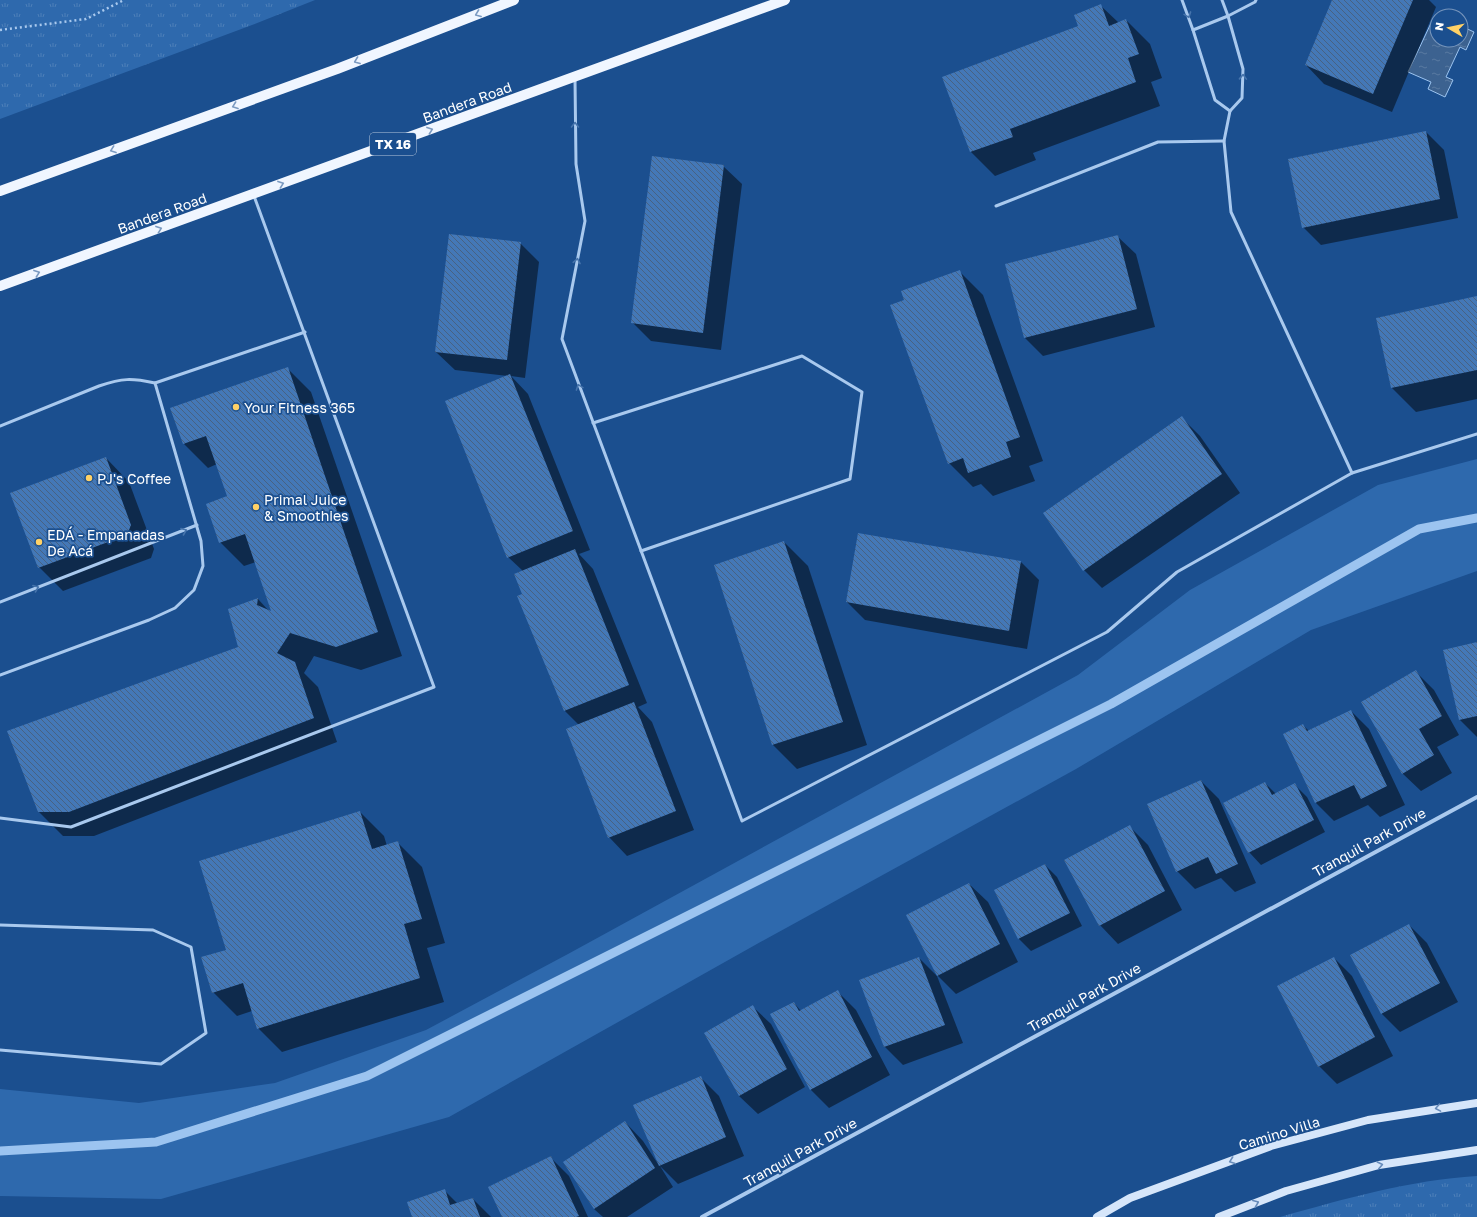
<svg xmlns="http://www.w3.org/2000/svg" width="1477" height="1217" font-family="'Golos Text',sans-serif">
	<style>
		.grass { fill: #2e69ad }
		.park { fill: url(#park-tufts) }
		.water { fill: url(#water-ripples); stroke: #9cc4f0 }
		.shadow { fill: #0007 }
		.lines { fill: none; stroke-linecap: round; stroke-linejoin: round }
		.stream { stroke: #9cc4f0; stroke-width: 9 }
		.building { fill: url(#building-back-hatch) }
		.path { stroke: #a9c9ee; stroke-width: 2.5; stroke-dasharray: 2 3; stroke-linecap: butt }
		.lane { stroke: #a9c9ee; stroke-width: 3 }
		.street { stroke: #a9c9ee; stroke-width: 4 }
		.secondary { stroke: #d6e6fa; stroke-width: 8 }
		.primary { stroke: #f0f6ff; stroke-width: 10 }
		.oneway { stroke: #7b9ac1 }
		.oneway2 { stroke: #4674ac }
		.oneway3 { stroke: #668bba }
		.poi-dot { fill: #ffd166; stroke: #1b4f8f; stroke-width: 1.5 }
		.labels { text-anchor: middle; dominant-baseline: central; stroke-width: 3.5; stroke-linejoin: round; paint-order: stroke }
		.shield { fill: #1b4f8f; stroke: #bbcadd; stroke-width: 1 }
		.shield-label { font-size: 13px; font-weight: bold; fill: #fff }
		.street-label { font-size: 14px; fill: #fff; stroke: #1b4f8f }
		.poi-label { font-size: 14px; fill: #fff; stroke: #1b4f8f; text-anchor: start }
	</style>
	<defs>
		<pattern id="park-tufts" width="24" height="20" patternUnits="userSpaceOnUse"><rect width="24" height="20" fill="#2e69ad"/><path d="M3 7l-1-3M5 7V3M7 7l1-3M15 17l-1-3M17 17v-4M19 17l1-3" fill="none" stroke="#4d80b9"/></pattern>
		<pattern id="water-ripples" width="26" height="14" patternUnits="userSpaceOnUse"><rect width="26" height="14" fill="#3c6290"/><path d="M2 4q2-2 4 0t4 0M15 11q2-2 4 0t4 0" fill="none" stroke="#597aa1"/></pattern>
		<pattern id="building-back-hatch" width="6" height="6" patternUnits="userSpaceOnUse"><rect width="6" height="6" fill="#4478b7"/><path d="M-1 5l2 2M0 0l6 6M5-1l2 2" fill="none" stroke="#486282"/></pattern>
	</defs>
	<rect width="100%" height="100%" fill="#1b4f8f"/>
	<polygon class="grass" points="1477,459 1477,571 1311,630 1076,769 766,939 449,1117 161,1199 0,1196 0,1089 139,1103 275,1083 426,1030 568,954 1078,675 1190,590 1378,485"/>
	<g class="park">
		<polygon points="0,0 315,0 252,25 0,119"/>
		<path d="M1477,1176V1217H1280C1344,1199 1410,1180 1477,1176Z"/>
	</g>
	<polygon class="water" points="1432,21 1437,24 1437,40 1461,40 1461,26 1474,32 1466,50 1460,47 1446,77 1453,80 1445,97 1428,89 1431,82 1408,72"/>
	<g class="shadow">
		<polygon points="1333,0 1429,0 1436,7 1392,112 1324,84 1306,65"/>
		<polygon points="1101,6 1119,23 1126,20 1150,44 1162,78 1151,82 1160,106 1033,153 1036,160 995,176 971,152 944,78 1079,27"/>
		<polygon points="1426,132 1444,150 1458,218 1321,245 1303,227"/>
		<polygon points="723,166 742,184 721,350 651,341 633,323"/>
		<polygon points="1117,236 1136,254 1155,327 1043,356 1025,338"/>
		<polygon points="520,243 539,262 525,378 511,376 528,394 590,550 579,554 593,569 647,703 638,707 652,722 694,830 627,856 609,837 579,725 565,711 519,597 524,595 523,571 508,557 508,376 455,370 436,352"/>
		<polygon points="959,271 983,295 1043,461 1029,466 1035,481 993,496 981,484 973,487 949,463 905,300"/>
		<polygon points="1477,297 1477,399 1416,412 1392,388 1377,318"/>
		<polygon points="287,368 311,392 402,656 361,670 314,656 304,673 318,687 337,742 94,836 63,836 39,812 239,648 229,610 258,599 269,611 273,612 256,562 244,566 220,542 228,497 217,464 208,468 184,444"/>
		<polygon points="1182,418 1200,436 1240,493 1102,588 1084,570"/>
		<polygon points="106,458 129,482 154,549 151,558 63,591 39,567"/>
		<polygon points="859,534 1021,562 1039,580 1027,649 865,620 847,602"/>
		<polygon points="784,542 808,566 867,745 797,769 773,745 715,566"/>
		<polygon points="1477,643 1477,737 1460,720 1444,651"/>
		<polygon points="1416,672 1434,690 1459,735 1437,747 1452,773 1421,791 1402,773"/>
		<polygon points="1351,711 1369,729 1405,805 1380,817 1368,805 1334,821 1316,803 1284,734 1303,725 1309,731"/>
		<polygon points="1201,781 1219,799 1256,883 1235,892 1221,878 1195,889 1177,871"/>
		<polygon points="1265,783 1276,794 1295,785 1307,797 1325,832 1261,865 1249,852"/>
		<polygon points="360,812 384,836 387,846 398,843 422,867 445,943 427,948 444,1002 282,1052 258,1028 252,1011 237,1016 213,992"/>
		<polygon points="1130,827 1148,845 1182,910 1118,944 1100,925"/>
		<polygon points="1045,865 1057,877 1082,926 1031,951 1019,939 995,891"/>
		<polygon points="969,884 988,902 1018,962 956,994 938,976 907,916"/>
		<polygon points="1409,925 1427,943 1458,1002 1400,1032 1382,1014 1351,956"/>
		<polygon points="919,958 937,976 963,1043 903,1065 885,1047 860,980"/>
		<polygon points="1334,958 1352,976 1393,1056 1337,1084 1319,1066"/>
		<polygon points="838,992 856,1010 890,1075 829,1108 811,1090 794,1003 801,1011"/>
		<polygon points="752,1006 771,1024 805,1087 758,1114 739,1096"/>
		<polygon points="701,1078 719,1096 744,1156 678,1184 660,1166 673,1187 627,1217 603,1217 594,1209 625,1122 643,1141 658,1164"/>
		<polygon points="551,1158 569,1176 588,1217 503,1217"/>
		<polygon points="444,1190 458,1204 473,1199 491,1217 413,1217"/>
	</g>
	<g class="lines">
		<polyline class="stream" points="0,1151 156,1142 367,1076 1111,704 1419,529 1477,518"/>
	</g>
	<g class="building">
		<polygon points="1332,0 1413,0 1373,94 1305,65"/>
		<polygon points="1101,4 1109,26 1126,19 1139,54 1128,58 1136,82 1010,129 1013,137 970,152 942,77 1078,26 1074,15"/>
		<polygon points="1426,131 1440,199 1302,228 1288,159"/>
		<polygon points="652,156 724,165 703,333 631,323"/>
		<polygon points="449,234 521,242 507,360 435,352"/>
		<polygon points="1118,235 1137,309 1024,338 1005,264"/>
		<polygon points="960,270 1020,437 1006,442 1011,457 968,473 963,458 948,464 890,305 904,300 901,291"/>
		<polygon points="1477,296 1477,370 1391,388 1376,318"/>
		<polygon points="288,367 378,632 336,647 290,633 277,653 295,662 314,718 69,812 38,812 7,731 238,647 228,609 258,598 257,605 271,611 245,534 219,543 206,504 227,496 206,436 183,444 170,408"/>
		<polygon points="510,374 573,531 507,558 445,401"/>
		<polygon points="1182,416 1222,474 1083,571 1043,513"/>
		<polygon points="106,457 131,525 127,535 38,568 10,493"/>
		<polygon points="858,533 1021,561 1009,631 846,602"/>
		<polygon points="784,541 843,722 772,745 714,565"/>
		<polygon points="575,549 629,685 564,711 517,596 522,594 514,574"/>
		<polygon points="1477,642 1477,716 1459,720 1443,650"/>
		<polygon points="1416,670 1442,716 1419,729 1434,755 1402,774 1361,702"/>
		<polygon points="634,702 676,811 608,838 566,729"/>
		<polygon points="1351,710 1387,786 1361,799 1354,785 1315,803 1283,734 1303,724 1307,731"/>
		<polygon points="1201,780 1238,864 1216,874 1208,857 1176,872 1147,804"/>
		<polygon points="1265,782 1272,795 1295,783 1314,820 1248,853 1223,803"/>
		<polygon points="360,811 372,849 398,841 422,919 404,924 420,978 257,1029 243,983 212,993 201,957 226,950 199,861"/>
		<polygon points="1130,825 1165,891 1099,926 1064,860"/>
		<polygon points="1045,864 1070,913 1018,939 994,890"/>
		<polygon points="969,883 1000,944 937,976 906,915"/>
		<polygon points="1409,924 1440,983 1381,1014 1350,955"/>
		<polygon points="919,957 945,1025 884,1047 859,980"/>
		<polygon points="1334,957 1375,1037 1318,1067 1277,986"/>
		<polygon points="838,990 872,1057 810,1090 770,1014 794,1002 799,1011"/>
		<polygon points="753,1005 787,1069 739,1096 704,1033"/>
		<polygon points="701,1076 726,1137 659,1166 633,1105"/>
		<polygon points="625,1121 655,1168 594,1209 563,1162"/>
		<polygon points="551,1156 579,1216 576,1217 502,1217 488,1187"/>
		<polygon points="445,1189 450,1205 473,1198 480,1217 412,1217 407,1202"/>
	</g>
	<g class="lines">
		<polyline class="path" points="0,30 86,19 124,0"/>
		<g class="lane">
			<polyline points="1182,0 1193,30 1215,100 1230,111"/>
			<polyline points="1193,30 1228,16 1255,2 1256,0"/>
			<polyline points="575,79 576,164 585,221 562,339 742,821 1107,632 1177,572 1352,473 1231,212 1224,141 1230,111 1242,98 1243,69 1228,16 1222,0"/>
			<polyline points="996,206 1158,142 1224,141"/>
			<polyline points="593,423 802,356 862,392 850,479 641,551"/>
			<path d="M0,426L99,386C123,378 131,378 155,383"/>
			<polyline points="1352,473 1477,434"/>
			<polyline points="0,602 197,525"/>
			<polyline points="0,675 149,620 175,608 194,590 203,566 201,541 155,383 305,332"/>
			<polyline points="0,818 71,827 434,687 254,196"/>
			<polyline points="0,925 153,930 191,947 206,1033 161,1064 0,1050"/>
		</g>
		<polyline class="street" points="702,1217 1477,797"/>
		<g class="secondary">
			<polyline points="1097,1217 1130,1198 1271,1146 1368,1120 1477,1103"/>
			<polyline points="1219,1217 1286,1191 1379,1165 1477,1150"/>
		</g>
		<g class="primary">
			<polyline points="0,191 337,69 514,0"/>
			<polyline points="0,286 785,0"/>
		</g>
	</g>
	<defs><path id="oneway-chevron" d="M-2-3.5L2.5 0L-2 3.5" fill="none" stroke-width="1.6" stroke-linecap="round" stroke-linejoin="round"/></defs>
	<g class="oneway">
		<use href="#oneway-chevron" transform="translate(478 14) rotate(159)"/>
		<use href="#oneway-chevron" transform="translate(357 61) rotate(159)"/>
		<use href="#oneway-chevron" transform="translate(235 106) rotate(160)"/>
		<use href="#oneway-chevron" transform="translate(430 130) rotate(-20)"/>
		<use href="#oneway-chevron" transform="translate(113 150) rotate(160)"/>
		<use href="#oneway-chevron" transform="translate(281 184) rotate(-20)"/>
		<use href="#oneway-chevron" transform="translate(159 229) rotate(-20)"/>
		<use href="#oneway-chevron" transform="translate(37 273) rotate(-20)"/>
	</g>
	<g class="oneway2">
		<use href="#oneway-chevron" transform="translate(1188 15) rotate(70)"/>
		<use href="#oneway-chevron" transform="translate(1243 77) rotate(-88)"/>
		<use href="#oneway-chevron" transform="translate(575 125) rotate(-90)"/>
		<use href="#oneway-chevron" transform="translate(577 261) rotate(-79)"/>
		<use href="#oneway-chevron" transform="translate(579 387) rotate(-110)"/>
		<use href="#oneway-chevron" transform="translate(184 531) rotate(-21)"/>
		<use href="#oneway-chevron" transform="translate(36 588) rotate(-21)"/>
	</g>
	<g class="oneway3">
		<use href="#oneway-chevron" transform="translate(1438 1108) rotate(170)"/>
		<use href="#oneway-chevron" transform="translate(1232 1161) rotate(160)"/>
		<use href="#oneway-chevron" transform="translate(1380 1165) rotate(-12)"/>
		<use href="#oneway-chevron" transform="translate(1256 1203) rotate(-22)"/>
	</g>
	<g class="poi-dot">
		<circle cx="236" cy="407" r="4"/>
		<circle cx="89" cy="478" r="4"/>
		<circle cx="256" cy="507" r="4"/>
		<circle cx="39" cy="542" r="4"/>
	</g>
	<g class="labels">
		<rect class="shield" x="370" y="133" width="46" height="22" rx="3"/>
		<g class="shield-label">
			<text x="393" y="144">TX 16</text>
		</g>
		<g class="street-label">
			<text transform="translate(467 102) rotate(-20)">Bandera Road</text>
			<text transform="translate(162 213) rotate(-20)">Bandera Road</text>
			<text transform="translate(1369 842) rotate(-29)">Tranquil Park Drive</text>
			<text transform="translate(1084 997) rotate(-29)">Tranquil Park Drive</text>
			<text transform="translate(1279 1133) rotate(-17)">Camino Villa</text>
			<text transform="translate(800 1152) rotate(-29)">Tranquil Park Drive</text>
		</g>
		<g class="poi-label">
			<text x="244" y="407">Your Fitness 365</text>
			<text x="97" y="478">PJ's Coffee</text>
			<text x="264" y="499">Primal Juice<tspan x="264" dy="16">&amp; Smoothies</tspan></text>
			<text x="47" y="534">EDÁ - Empanadas<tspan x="47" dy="16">De Acá</tspan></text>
		</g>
	</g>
	<g transform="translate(1449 28) rotate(279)"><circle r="19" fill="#1b4f8f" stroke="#7695bc"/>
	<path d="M0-3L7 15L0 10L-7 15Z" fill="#ffd166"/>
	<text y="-6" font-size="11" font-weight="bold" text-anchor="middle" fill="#ffffff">N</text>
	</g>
</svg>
